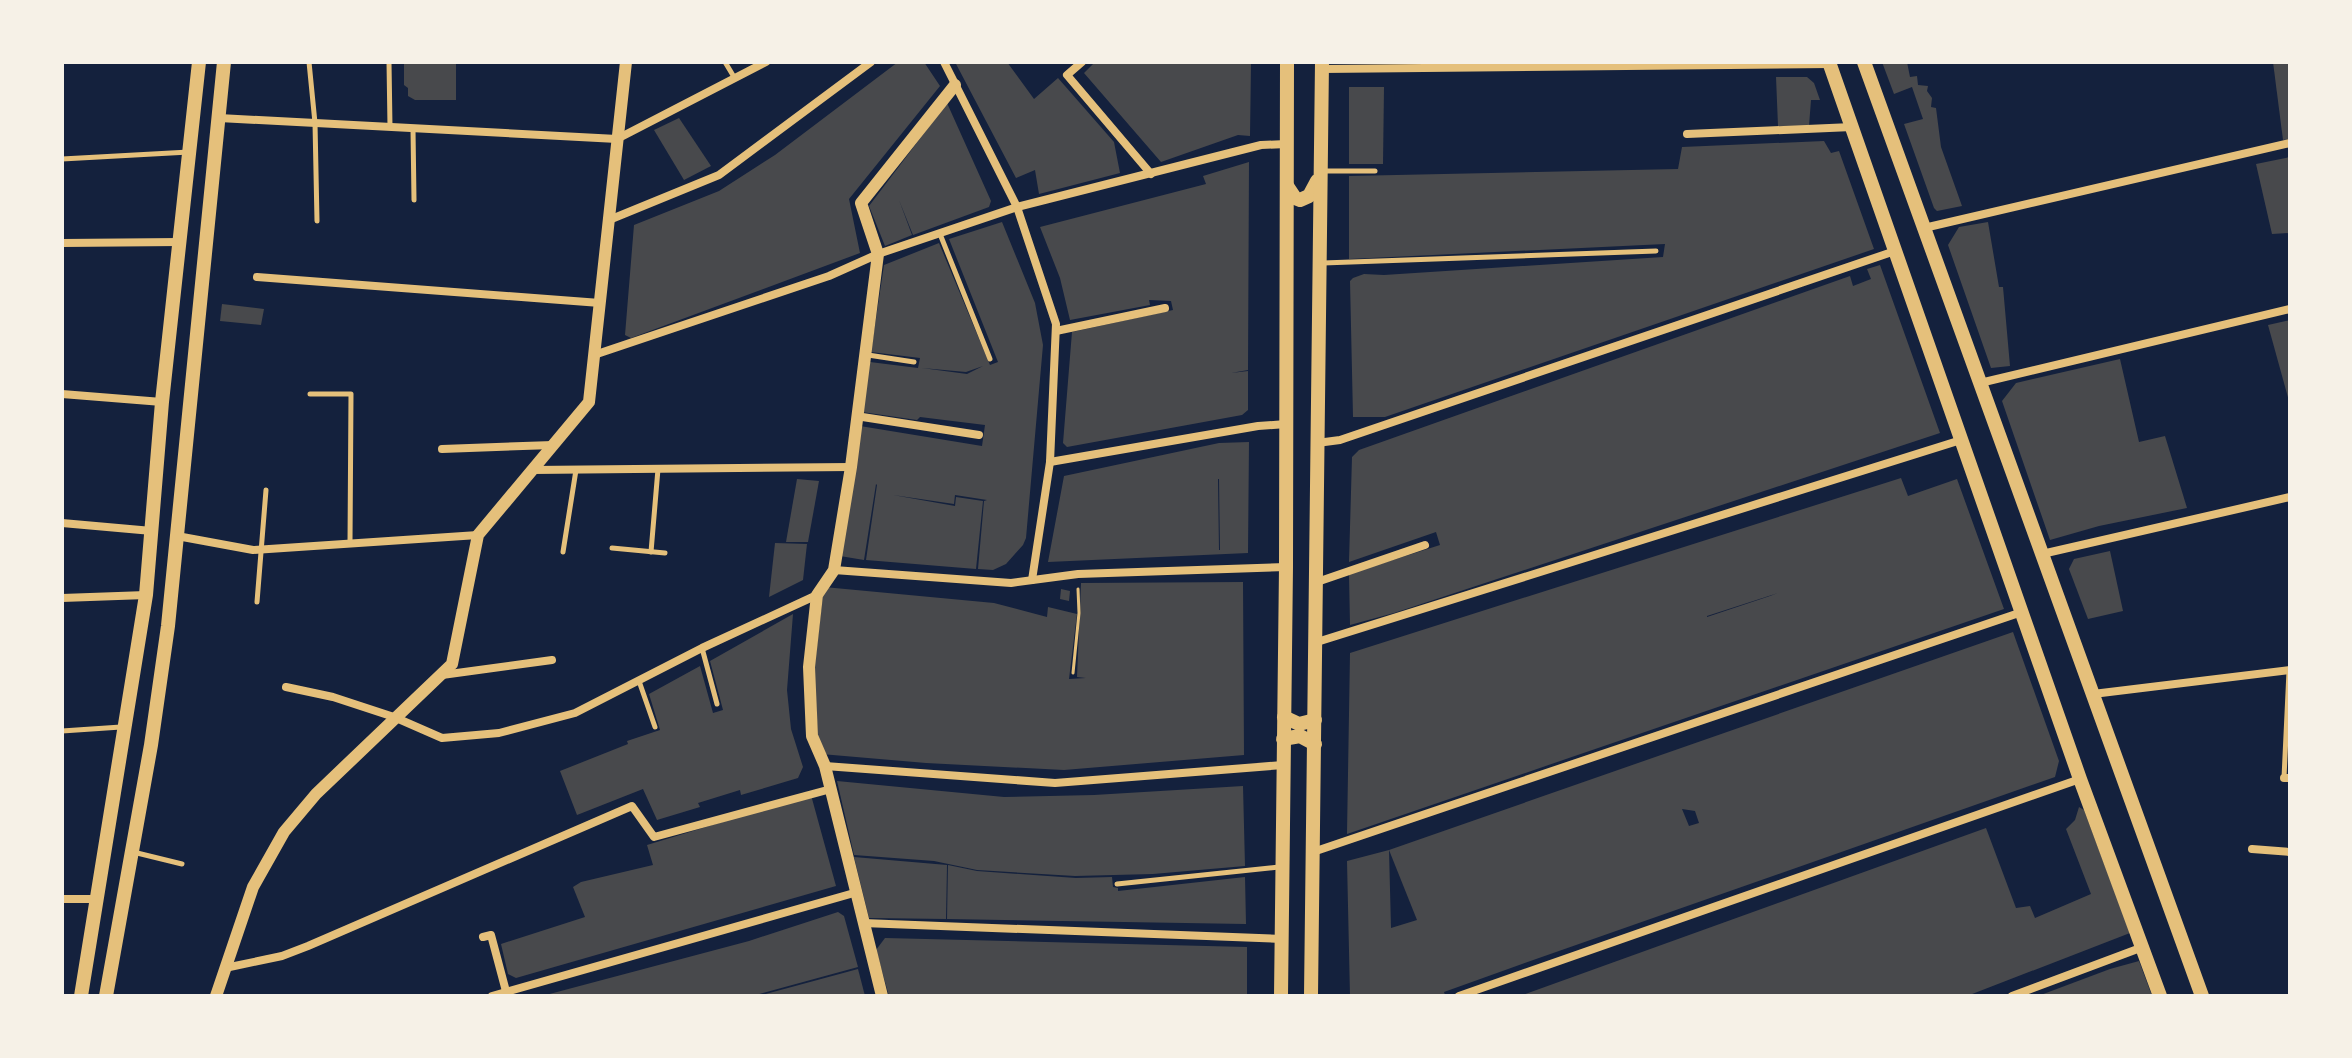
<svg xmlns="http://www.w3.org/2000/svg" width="2352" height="1058" font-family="'Varela Round',sans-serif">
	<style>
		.building { fill: #48494c; fill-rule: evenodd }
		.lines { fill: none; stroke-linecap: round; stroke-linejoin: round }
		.path { stroke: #e5c07b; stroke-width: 3 }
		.service { stroke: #e5c07b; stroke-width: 5 }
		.minor { stroke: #e5c07b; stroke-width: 8 }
		.tertiary { stroke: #e5c07b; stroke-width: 12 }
		.secondary { stroke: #e5c07b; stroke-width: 14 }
	</style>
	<rect width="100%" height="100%" fill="#14213d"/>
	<g class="building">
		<polygon points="404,62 456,62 456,100 415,100 408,96 408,88 404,85"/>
		<polygon points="898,62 924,62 940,86 849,199 860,253 631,338 625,335 634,225 719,191 775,155"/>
		<polygon points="955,62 1007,62 1034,99 1058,78 1114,142 1120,173 1039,194 1035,170 1016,178"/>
		<polygon points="1095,62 1251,64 1250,136 1238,135 1161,162 1084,73"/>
		<polygon points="1882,62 1907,62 1910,77 1917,76 1918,85 1928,86 1927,91 1932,98 1931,107 1936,108 1941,147 1962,206 1937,211 1934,208 1904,124 1923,119 1912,87 1894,94"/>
		<polygon points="2273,62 2290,62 2290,139 2283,140"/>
		<polygon points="1776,77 1807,77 1814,83 1820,100 1811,100 1809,126 1778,126"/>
		<polygon points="1349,87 1384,87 1383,164 1349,164"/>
		<polygon points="947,103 991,201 989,207 913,235 899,200 912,235 885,246 869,206"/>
		<polygon points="679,118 711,166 684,180 654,130"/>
		<polygon points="1824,141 1831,153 1839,151 1874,249 1385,417 1353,417 1350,281 1353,278 1364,274 1384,275 1663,257 1665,244 1349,259 1349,176 1678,169 1682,147"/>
		<polygon points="2290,157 2290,233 2272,234 2256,164"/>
		<polygon points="1249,162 1248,370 1231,373 1248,371 1248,410 1242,415 1067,447 1063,443 1072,332 1173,310 1171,301 1149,300 1150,305 1070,320 1060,278 1040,227 1206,184 1203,176"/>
		<path d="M1002,222L1035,303L1043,345L1026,538L1023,545L1006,564L993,570L978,569L984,501L987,500L955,495L954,504L893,495L955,506L956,497L983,501L976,569L866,560L877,485L876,484L864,560L840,556L860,426L982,446L985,425L920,417L917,420L862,412L870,362L918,368L920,358L871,352L884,265L939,243L990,365L998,362L949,239ZM983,366L967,374L922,368L966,372Z"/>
		<polygon points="1988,222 1999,287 2003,287 2010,366 1991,368 1948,245 1959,227"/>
		<polygon points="1880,265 1940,433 1394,613 1350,625 1349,574 1440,545 1436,532 1349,562 1352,457 1359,450 1850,276 1853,286 1871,279 1867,269"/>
		<polygon points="222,304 264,309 261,325 220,321"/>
		<polygon points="2290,320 2290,401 2289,401 2268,325"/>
		<polygon points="2120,359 2139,442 2165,436 2187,508 2099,526 2050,540 2002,401 2016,383"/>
		<path d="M1249,442L1248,553L1048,562L1064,476L1219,443ZM1218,479H1219L1220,550H1219Z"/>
		<path d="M1901,478L1908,496L1957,479L2004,609L1347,834L1350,653ZM1778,593L1767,597L1707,617V616Z"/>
		<polygon points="797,479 819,481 808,542 786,542"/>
		<polygon points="775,543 807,544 803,580 769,597"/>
		<polygon points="2110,551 2123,611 2088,619 2069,569 2074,559"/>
		<polygon points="1243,582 1244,755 1064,770 926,763 821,754 818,739 814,670 824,587 994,603 1047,617 1048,607 1077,614 1069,679 1086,678 1077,677 1081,583"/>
		<polygon points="1061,589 1070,591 1069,601 1060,599"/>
		<polygon points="793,614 787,690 791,729 803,767 798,778 741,795 740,790 698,803 700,807 657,820 643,789 577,815 560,771 628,744 627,741 660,730 649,694 700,666 713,713 723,710 710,661"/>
		<path d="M2013,632L2059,761L2055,777L1522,964L1444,992L1445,995L1441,996H1350L1347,861L1389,850L1391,928L1417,920L1389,850ZM1682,809L1695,811L1699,823L1689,826Z"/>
		<polygon points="837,781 1004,797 1094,795 1243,786 1245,866 1153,874 1075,876 977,870 934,861 854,855"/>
		<polygon points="811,795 836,886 516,978 508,974 501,944 585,917 573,887 581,882 653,865 647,845"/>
		<polygon points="2079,807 2084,810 2130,933 1967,996 1520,996 1986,828 2016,908 2030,906 2035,918 2091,894 2066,829 2075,820"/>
		<polygon points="854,857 947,865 946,919 869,918"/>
		<polygon points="948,865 977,871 1076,878 1112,877 1113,887 1118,888 1118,891 1245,877 1246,924 947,919"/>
		<polygon points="838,912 844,916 858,967 752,996 542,996 749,941"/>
		<polygon points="885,938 1247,947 1247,996 889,996 876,950"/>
		<polygon points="2139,961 2152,996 2038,996 2110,969"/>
		<polygon points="858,969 865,996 762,996 762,995"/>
	</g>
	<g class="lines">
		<polyline class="path" points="1073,673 1079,613 1078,589"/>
		<g class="service">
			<polyline points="309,62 315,123 317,221"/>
			<polyline points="389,62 390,127"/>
			<polyline points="725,62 734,77"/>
			<polyline points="413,129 414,200"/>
			<polyline points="62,159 189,152"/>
			<polyline points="1324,171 1375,171"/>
			<polyline points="940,234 990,359"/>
			<polyline points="1323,263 1656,251"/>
			<polyline points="868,355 914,362"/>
			<polyline points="310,394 351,394 350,543"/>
			<polyline points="612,548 665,553"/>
			<polyline points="563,552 576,470"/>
			<polyline points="651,552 658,469"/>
			<polyline points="257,602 266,490"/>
			<polyline points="702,648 717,704"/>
			<polyline points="639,681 655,727"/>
			<polyline points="62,731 121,727"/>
			<polyline points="2284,778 2289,671"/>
			<polyline points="133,852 182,864"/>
			<polyline points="1117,884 1279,867"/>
		</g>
		<g class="minor">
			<polyline points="944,62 1017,207 1056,324 1050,462 1032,580"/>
			<polyline points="1082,62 1067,75 1151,174"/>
			<polyline points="1322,69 1830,64"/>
			<polyline points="219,118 617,139 766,62"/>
			<polyline points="1687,134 1852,127"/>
			<polyline points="609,220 719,175 871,62"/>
			<polyline points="1924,228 2290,143"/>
			<polyline points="62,243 180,242"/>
			<polyline points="257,277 600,303"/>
			<polyline points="1056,331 1165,308"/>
			<polyline points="594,355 829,276 878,254 1017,207 1261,145 1286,144"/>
			<polyline points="1980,383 2290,309"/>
			<polyline points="62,394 162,402"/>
			<polyline points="856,416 979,435"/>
			<polyline points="1317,443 1340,440 1895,251"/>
			<polyline points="442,449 553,445"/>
			<polyline points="1050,462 1258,426 1286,424"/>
			<polyline points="532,470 851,467"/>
			<polyline points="62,523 152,531"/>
			<polyline points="177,536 253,550 478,535"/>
			<polyline points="2042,554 2290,497"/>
			<polyline points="834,570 1011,583 1078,574 1286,567"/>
			<polyline points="1317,582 1425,545"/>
			<polyline points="62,598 146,595"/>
			<polyline points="1317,642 1961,440"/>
			<polyline points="442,675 552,660"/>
			<polyline points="286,687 333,697 394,717 442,738 499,733 575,713 702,648 817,595"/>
			<polyline points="2093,694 2290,670"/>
			<polyline points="825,766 1055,783 1283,765"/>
			<polyline points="2284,778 2290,778"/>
			<polyline points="2252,849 2290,852"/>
			<polyline points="1313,852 2022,612"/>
			<polyline points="62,899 97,899"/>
			<polyline points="863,923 1282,939"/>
			<polyline points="483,937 491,935 507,995"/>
			<polyline points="225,968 282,956 308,946 632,806 654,837 831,789"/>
			<polyline points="492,996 854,893"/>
			<polyline points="1459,996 2080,779"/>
			<polyline points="2012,996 2143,947"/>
		</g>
		<g class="tertiary">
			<polyline points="216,996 253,887 284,832 316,794 452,664 478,535 589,402 626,62"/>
			<polyline points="882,996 825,766 812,736 809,667 817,595 834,570 851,467 878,254 861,203 955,85"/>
		</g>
		<g class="secondary">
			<polyline points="1829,62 2080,779 2160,996"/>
			<polyline points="1864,62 2202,996"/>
			<polyline points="1287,186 1295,198 1300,200 1309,196 1317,181"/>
			<polyline points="1284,717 1299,724 1315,720"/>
			<polyline points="1283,739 1300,736 1315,744"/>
			<polyline points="81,996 146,595 162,402 199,62"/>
			<polyline points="106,996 151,745 168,626 224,62"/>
			<polyline points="1281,996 1286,567 1287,62"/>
			<polyline points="1311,996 1322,62"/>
		</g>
	</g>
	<rect width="2352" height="1058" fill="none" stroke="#f6f1e7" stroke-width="128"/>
</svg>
